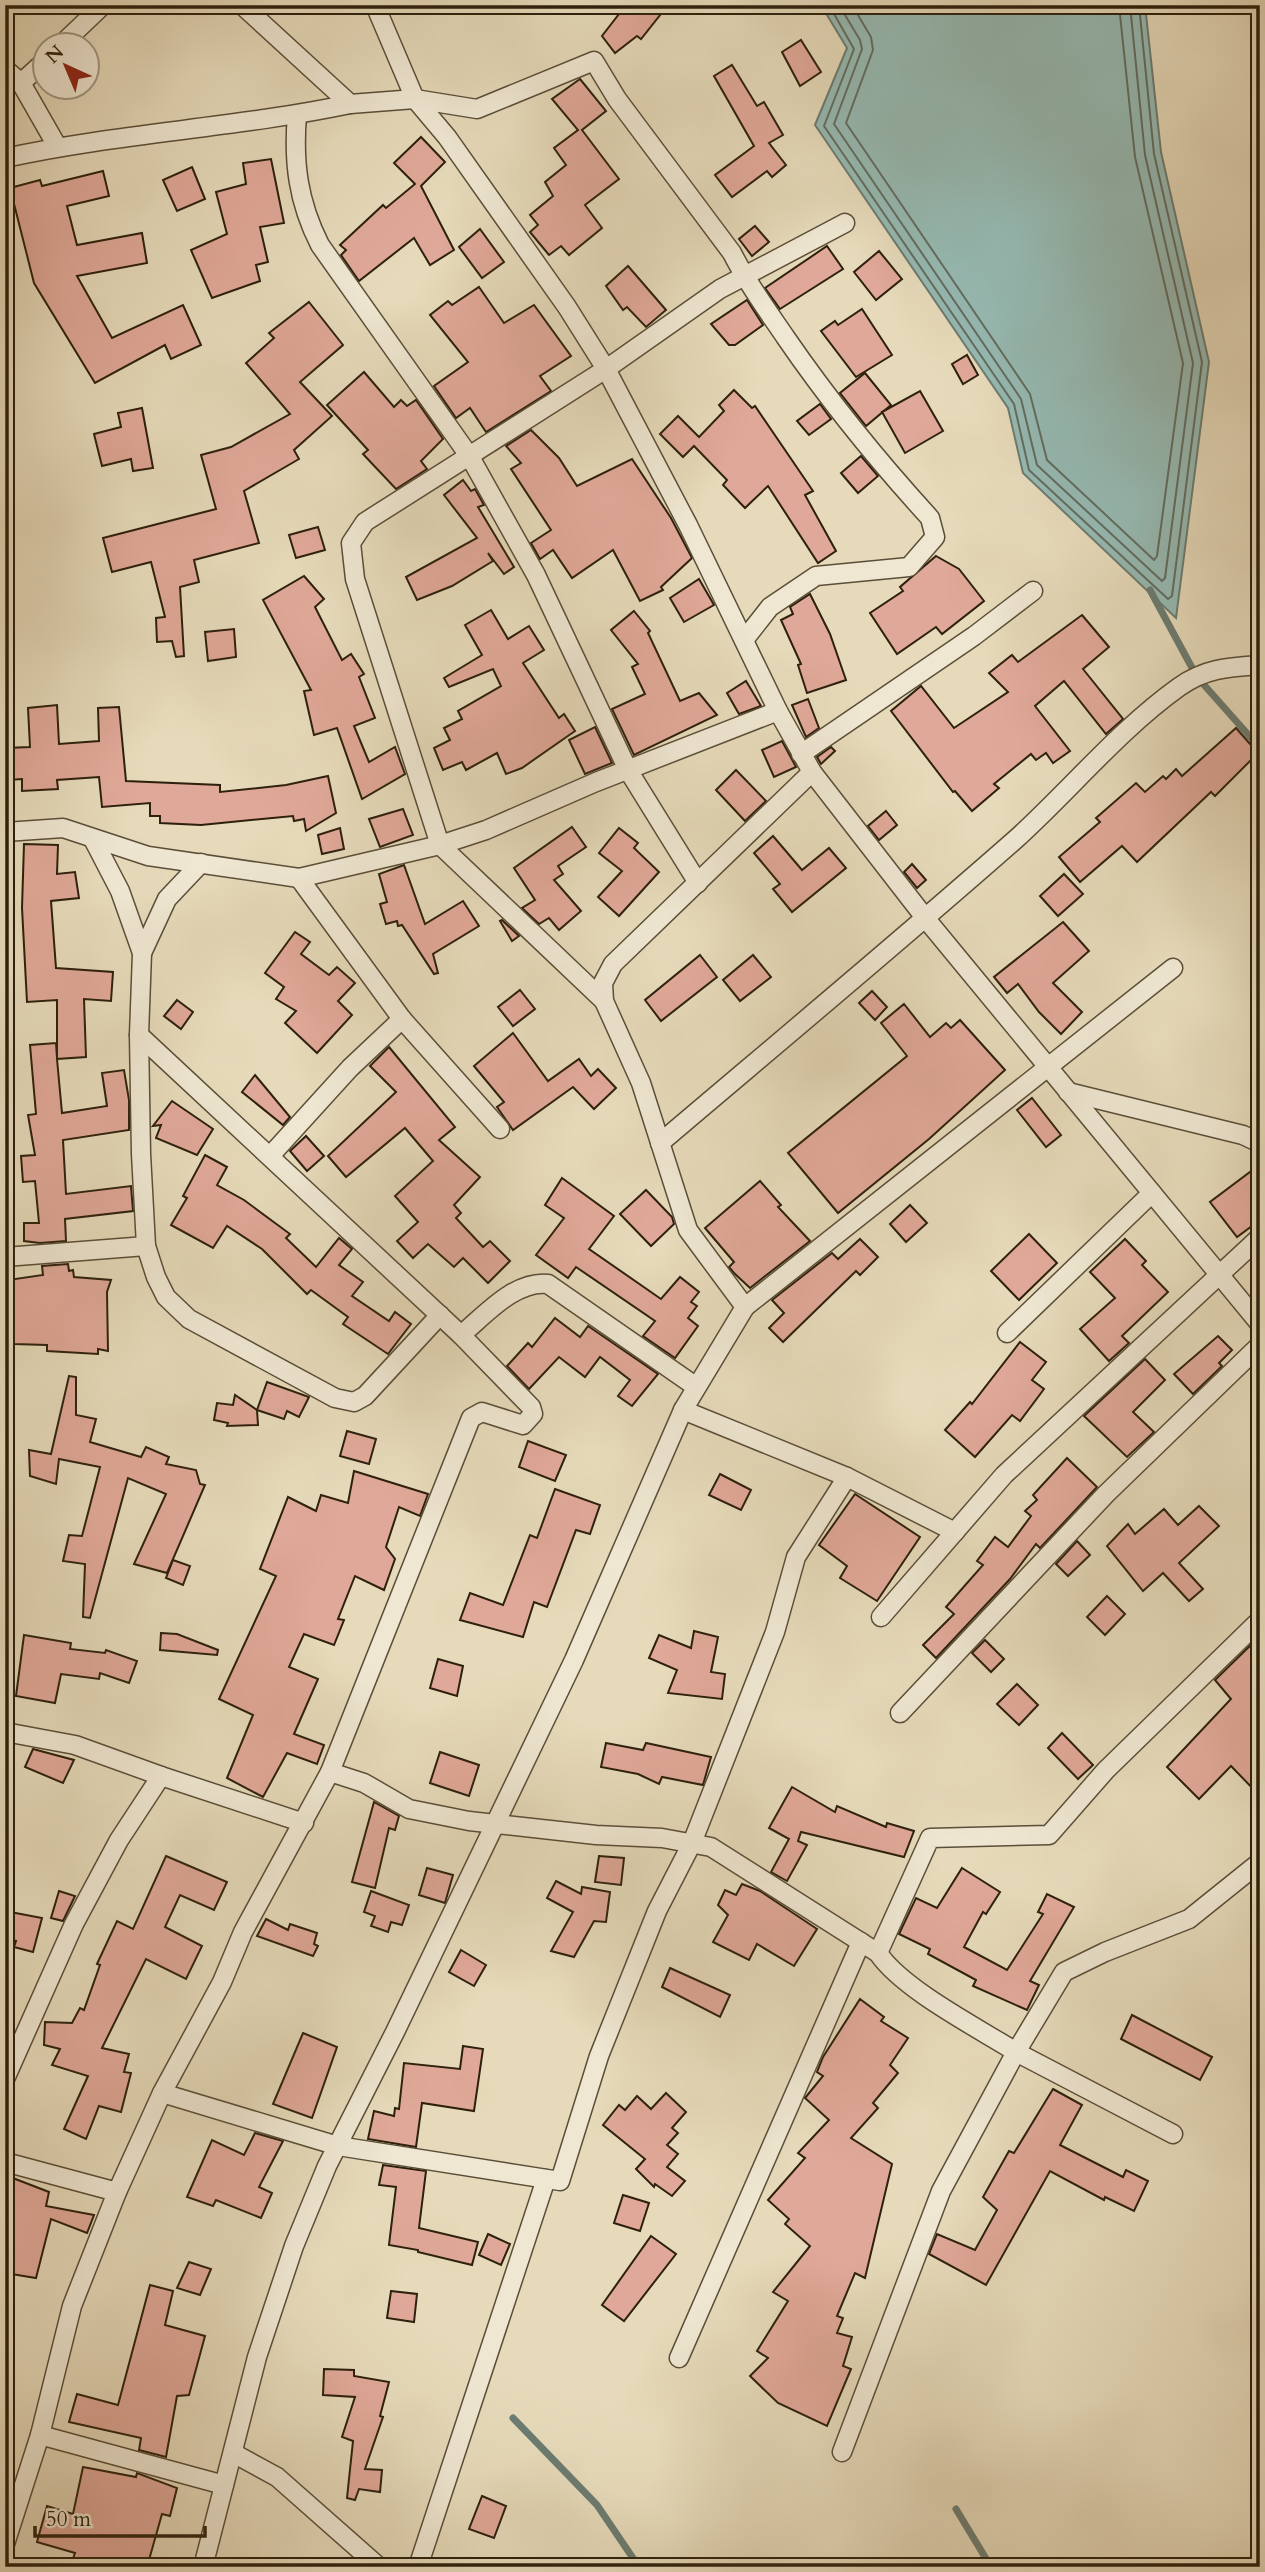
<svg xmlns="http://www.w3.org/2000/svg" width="1265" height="2572" font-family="Cardo,serif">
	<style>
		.water { fill: #96bab3; stroke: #6c7c71; stroke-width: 2 }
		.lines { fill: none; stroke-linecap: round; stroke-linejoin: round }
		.shore { stroke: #626d60; stroke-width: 2 }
		.stream { stroke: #6c7c71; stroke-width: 7 }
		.building { fill: #e0a898; stroke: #2d200d; stroke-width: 2 }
		.street-casing { stroke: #5b4e38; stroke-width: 21 }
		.street { stroke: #efe7d2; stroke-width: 18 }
	</style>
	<rect width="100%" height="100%" fill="#e6daba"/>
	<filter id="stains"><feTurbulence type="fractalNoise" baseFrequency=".00286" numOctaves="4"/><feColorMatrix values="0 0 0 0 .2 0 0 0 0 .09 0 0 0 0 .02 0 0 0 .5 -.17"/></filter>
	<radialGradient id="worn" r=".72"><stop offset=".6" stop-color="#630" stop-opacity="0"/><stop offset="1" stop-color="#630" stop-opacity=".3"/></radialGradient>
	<polygon class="water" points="821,5 1145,5 1161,152 1209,362 1176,618 1023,473 1008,408 815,125 847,48"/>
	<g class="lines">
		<g class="shore">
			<polyline points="829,5 854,49 824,126 1014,404 1029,470 1168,599 1172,596 1202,362 1154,154 1139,5"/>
			<polyline points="839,5 860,40 862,49 834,124 1021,399 1037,465 1162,581 1165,578 1193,363 1145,155 1130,5"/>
			<polyline points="852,5 871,37 873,50 846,123 1030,394 1047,460 1154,560 1157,556 1183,363 1135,157 1119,5"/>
		</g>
		<g class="stream">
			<polyline points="1150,590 1197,677 1260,748"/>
			<polyline points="513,2418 597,2505 639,2567"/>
			<polyline points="956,2509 991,2567"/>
		</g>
	</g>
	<g class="building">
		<polygon points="626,5 668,5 641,39 637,36 615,53 602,36"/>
		<polygon points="801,40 821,72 800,86 782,52"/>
		<polygon points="732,65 757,106 764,102 783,135 769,143 786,165 772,177 767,171 732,197 715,175 754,146 714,76"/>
		<polygon points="580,79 606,111 582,130 619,179 585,205 602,228 569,255 561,246 549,255 530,232 538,225 530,215 553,196 545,182 566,165 554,148 578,130 552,99"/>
		<polygon points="421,137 445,162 421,186 454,250 430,265 414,238 359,281 341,255 346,250 340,245 383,205 386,208 415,184 394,163"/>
		<polygon points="271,159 284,223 260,227 268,262 256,265 260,281 212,298 191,250 227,234 216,192 246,184 243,163"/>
		<polygon points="192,167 205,199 177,211 163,180"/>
		<polygon points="103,171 109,196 67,206 77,245 142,233 147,263 77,276 112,338 183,305 201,345 171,359 165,345 95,383 34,283 10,188 40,180 42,186"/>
		<polygon points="755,226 769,242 752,256 739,239"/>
		<polygon points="480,229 504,262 482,278 459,247"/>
		<polygon points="827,246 843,269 780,309 765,288"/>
		<polygon points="879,251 902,279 876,300 854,272"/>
		<polygon points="628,266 666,310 646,327 627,307 623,310 606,286"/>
		<polygon points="479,287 504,323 534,305 571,356 540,376 551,391 486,432 470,408 456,418 434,386 468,362 430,315 448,301 452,305"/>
		<polygon points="747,300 763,325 735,345 729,345 711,324"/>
		<polygon points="309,302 343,345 300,382 332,416 294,450 299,459 244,491 259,543 194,560 199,582 180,587 184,656 176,657 172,641 157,642 156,618 165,617 151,562 112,572 103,538 216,509 201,455 231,447 290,414 246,363 274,338 269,333"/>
		<polygon points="862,309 892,355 856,377 821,331 835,321 838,325"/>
		<polygon points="967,355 978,375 963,384 952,364"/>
		<polygon points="364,372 394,407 401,400 407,406 416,400 443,439 421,461 427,469 396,489 363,454 368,450 327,405"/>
		<polygon points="865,373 891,405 866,426 840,393"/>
		<polygon points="734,390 752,408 755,406 813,491 805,495 836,551 818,563 768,486 745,508 723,485 727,480 694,446 683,457 660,434 678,416 699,437 724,411 719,405"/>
		<polygon points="920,391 943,431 905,453 882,412"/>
		<polygon points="820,404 831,419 809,435 797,421"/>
		<polygon points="142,408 153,468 133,471 131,459 102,466 94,434 121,427 118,413"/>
		<polygon points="531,430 559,458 577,486 632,459 671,518 692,558 661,587 663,590 640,601 613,550 572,578 553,550 540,559 531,543 551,530 511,469 521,463 506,446"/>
		<polygon points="861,456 878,476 858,493 841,473"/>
		<polygon points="463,480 471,491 475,489 484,505 478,507 514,567 504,574 488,553 493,561 452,586 417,600 406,577 477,538 444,495"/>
		<polygon points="318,527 325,550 296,558 289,535"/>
		<polygon points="936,556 959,569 984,601 942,634 936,627 897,654 870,613 903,591 900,587"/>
		<polygon points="304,576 324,599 315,607 342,660 351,654 364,674 359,677 375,718 354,726 369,762 395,747 405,774 362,799 337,728 314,735 304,691 311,690 263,600"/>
		<polygon points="699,579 714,605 684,622 670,598"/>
		<polygon points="810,594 830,634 846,680 807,693 798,665 801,664 781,620 793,614 790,607"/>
		<polygon points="491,610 508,639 529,626 544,650 523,663 559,718 564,714 575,731 522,768 506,774 497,753 466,770 462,762 443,770 434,748 450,740 444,728 462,719 458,711 501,686 493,669 449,687 444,678 482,655 465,625"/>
		<polygon points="634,611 650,631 648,633 680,701 699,693 717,715 634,755 612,709 645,694 632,667 638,664 611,630"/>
		<polygon points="1082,615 1109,647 1083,669 1123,719 1106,734 1064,681 1035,706 1070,751 1053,763 1046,753 1036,760 1031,754 994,784 999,788 972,811 955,791 953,792 891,711 921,686 954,728 1008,692 989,673 1012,655 1018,662"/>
		<polygon points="234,629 236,657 208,661 205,632"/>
		<polygon points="746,681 761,706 739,714 727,693"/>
		<polygon points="808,699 819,728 806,737 792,705"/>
		<polygon points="57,705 59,744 99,741 98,708 119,707 126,781 220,785 220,792 286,785 328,776 336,813 306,831 304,819 294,821 293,816 201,825 160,823 160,816 150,816 150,803 102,807 99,777 57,780 58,789 22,791 22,779 8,780 6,748 30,747 28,708"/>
		<polygon points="595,727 612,763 585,774 569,740"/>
		<polygon points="1236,728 1258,753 1215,796 1211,792 1137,862 1122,846 1080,882 1059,857 1100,822 1096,818 1136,783 1145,792 1163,776 1166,779 1176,769 1182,776"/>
		<polygon points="782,741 796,767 774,777 762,750"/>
		<polygon points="831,747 835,751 821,764 817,757"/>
		<polygon points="736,770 766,801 745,821 716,790"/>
		<polygon points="403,809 413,835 380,847 369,819"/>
		<polygon points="886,811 897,825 879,840 868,826"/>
		<polygon points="572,827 586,847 558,866 563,874 554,880 581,911 559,930 549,918 539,924 522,908 535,900 514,868"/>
		<polygon points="340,828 344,849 322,854 318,835"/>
		<polygon points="619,828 638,843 634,848 659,872 619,916 598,897 622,871 599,853"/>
		<polygon points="773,836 802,870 829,848 846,868 792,912 773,889 780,884 754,853"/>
		<polygon points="24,844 58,845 57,874 75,872 79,898 51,901 56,968 113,972 111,1001 84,999 86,1057 57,1059 62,1113 107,1106 102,1073 124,1070 129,1100 129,1130 63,1140 66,1194 131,1186 133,1211 65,1219 66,1241 40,1243 24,1241 24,1223 39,1223 35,1181 23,1182 21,1156 35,1155 28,1115 36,1114 30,1045 56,1043 57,1058 57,1000 27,1002 22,908"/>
		<polygon points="912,864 926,880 917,888 904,872"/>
		<polygon points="404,865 425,924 463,901 479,926 433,954 438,973 434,974 402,925 398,926 397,921 386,924 380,904 387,902 379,874"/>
		<polygon points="1064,874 1083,894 1058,916 1040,896"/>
		<polygon points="502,920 519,936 512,941 500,921"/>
		<polygon points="1063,922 1089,951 1053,983 1082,1012 1061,1034 1039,1012 1018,984 1007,993 994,977"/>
		<polygon points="295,932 310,942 301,954 329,975 337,967 355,983 338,1001 352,1015 317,1053 285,1023 296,1011 276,999 284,987 265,973"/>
		<polygon points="700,955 717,977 661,1021 645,1000"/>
		<polygon points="753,955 771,977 740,1001 723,980"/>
		<polygon points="520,990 535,1009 513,1026 498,1007"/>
		<polygon points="872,991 887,1007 875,1020 859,1003"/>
		<polygon points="177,1000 193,1012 181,1029 164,1016"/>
		<polygon points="904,1004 930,1037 946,1023 951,1028 960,1020 1005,1070 929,1139 838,1213 788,1153 907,1056 881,1023"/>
		<polygon points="513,1033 548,1081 579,1059 591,1076 598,1069 616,1088 594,1109 573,1087 513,1130 497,1107 504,1102 474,1066"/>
		<polygon points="389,1047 455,1127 439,1140 480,1177 454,1205 461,1213 456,1218 483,1247 490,1241 510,1261 488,1283 463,1258 454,1267 428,1244 413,1258 397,1241 418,1222 395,1196 433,1161 405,1128 346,1177 328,1156 396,1092 370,1066"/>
		<polygon points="255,1075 290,1117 283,1125 242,1092"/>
		<polygon points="1032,1098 1061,1135 1046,1147 1017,1110"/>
		<polygon points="172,1101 213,1129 197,1155 156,1138 161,1125 153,1126"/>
		<polygon points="306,1136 324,1156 307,1171 290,1151"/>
		<polygon points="205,1155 227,1167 217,1185 244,1200 290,1234 286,1238 316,1267 339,1238 352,1249 339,1265 363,1282 352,1296 389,1321 395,1312 411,1324 388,1354 343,1324 348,1317 311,1290 307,1294 262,1249 227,1226 213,1248 171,1225 187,1198 183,1196"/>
		<polygon points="1250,1172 1260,1185 1260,1220 1237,1237 1210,1202"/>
		<polygon points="562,1178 614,1216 589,1249 661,1299 680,1277 699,1292 691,1302 697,1306 688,1318 698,1326 675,1358 643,1336 655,1321 576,1267 568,1278 536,1255 564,1218 545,1205"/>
		<polygon points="760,1181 781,1205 778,1207 810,1241 750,1288 734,1273 729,1267 734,1262 705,1228"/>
		<polygon points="646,1190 672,1217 674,1224 651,1246 620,1214"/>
		<polygon points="910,1205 927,1223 906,1242 890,1224"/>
		<polygon points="1029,1234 1057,1263 1019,1300 991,1271"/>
		<polygon points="860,1239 878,1257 860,1275 856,1271 783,1342 769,1328 784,1313 772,1300 832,1253 838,1259"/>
		<polygon points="1125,1239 1146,1261 1142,1265 1168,1292 1122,1336 1129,1343 1109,1361 1080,1329 1115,1298 1090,1272"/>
		<polygon points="68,1264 69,1271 73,1270 74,1277 111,1280 107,1292 108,1351 98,1349 98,1354 47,1351 47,1345 14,1344 8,1280 43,1275 42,1266"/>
		<polygon points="555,1318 580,1337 588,1326 658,1374 632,1406 618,1396 630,1380 600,1357 585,1377 559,1357 529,1389 507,1366 528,1343 532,1347"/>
		<polygon points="1218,1336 1232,1350 1219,1363 1222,1366 1193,1394 1174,1374"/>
		<polygon points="1020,1342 1046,1362 1032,1380 1044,1389 1020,1421 1012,1415 975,1457 945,1430 970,1402 972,1404"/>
		<polygon points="1145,1359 1165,1380 1133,1412 1154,1432 1127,1457 1084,1416"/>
		<polygon points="69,1376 76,1377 76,1415 96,1419 90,1442 141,1457 146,1447 169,1457 166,1464 196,1470 200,1484 205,1485 167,1573 134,1564 166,1494 128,1478 90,1618 83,1617 85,1564 63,1561 69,1535 82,1536 100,1467 59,1459 56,1484 30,1476 29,1450 51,1454"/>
		<polygon points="267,1382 309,1397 299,1417 287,1411 284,1419 257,1410 258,1425 227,1426 228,1423 214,1420 217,1403 233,1405 235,1395 257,1410"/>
		<polygon points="347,1431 376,1439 369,1464 340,1456"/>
		<polygon points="528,1441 566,1455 555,1481 519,1467"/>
		<polygon points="1067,1458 1097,1487 1040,1548 1036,1544 1010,1579 936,1658 923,1645 954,1614 946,1607 983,1565 977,1561 995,1537 1008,1547 1031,1516 1025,1511 1037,1500 1033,1495"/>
		<polygon points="354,1471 428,1494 420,1516 399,1507 386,1547 395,1559 384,1590 355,1576 338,1619 344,1620 334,1645 304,1634 289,1667 318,1679 294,1734 324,1745 317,1764 287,1753 263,1797 227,1778 253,1715 219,1699 276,1576 260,1569 288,1497 316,1511 321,1495 348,1503"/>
		<polygon points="720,1474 751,1490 741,1510 709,1495"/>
		<polygon points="555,1489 600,1505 590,1534 576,1530 547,1607 534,1602 523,1637 460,1620 470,1593 503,1605 530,1535 537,1538"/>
		<polygon points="855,1494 920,1537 877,1601 840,1578 847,1566 819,1545"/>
		<polygon points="1199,1506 1219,1526 1179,1563 1203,1589 1189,1601 1163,1573 1143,1591 1107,1546 1128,1524 1135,1534 1164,1509 1178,1525"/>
		<polygon points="1077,1541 1090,1555 1068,1576 1056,1564"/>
		<polygon points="173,1560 190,1566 183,1585 166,1578"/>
		<polygon points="1107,1596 1125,1614 1105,1635 1087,1617"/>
		<polygon points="694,1631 718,1637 711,1672 725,1674 722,1699 668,1693 677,1670 649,1658 659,1635 691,1648"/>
		<polygon points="161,1633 177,1634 218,1650 217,1655 160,1650"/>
		<polygon points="24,1635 71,1643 70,1649 105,1653 106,1650 137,1661 129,1683 100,1673 99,1679 61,1674 55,1703 16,1696"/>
		<polygon points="1260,1636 1260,1796 1231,1766 1199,1799 1167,1767 1231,1699 1215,1680"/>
		<polygon points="985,1640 1004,1659 991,1672 972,1653"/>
		<polygon points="438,1659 463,1666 457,1696 430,1688"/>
		<polygon points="1017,1684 1038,1705 1019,1725 997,1704"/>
		<polygon points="1062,1733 1093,1765 1078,1779 1048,1748"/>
		<polygon points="606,1743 643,1750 646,1743 711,1757 703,1785 662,1777 659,1784 638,1774 601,1767"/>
		<polygon points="33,1749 74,1760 63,1783 25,1767"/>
		<polygon points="440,1752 479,1765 469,1796 430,1783"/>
		<polygon points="792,1787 835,1812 837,1806 886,1827 887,1823 914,1831 904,1857 801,1832 798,1841 807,1845 787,1881 771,1872 789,1839 769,1828"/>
		<polygon points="374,1802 399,1816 395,1830 389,1828 375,1888 352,1882"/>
		<polygon points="166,1856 227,1882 214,1910 180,1895 165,1927 202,1946 186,1979 146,1959 102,2048 129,2054 124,2072 131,2073 121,2112 99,2106 86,2139 64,2129 88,2076 52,2065 60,2049 44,2045 45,2022 72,2023 80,2008 84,2010 100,1965 97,1964 117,1921 133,1929"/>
		<polygon points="599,1856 624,1858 621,1885 595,1882"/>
		<polygon points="427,1868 453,1875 445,1903 419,1895"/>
		<polygon points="962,1868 1000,1892 986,1914 983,1912 964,1947 1007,1970 1043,1914 1038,1912 1047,1894 1074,1907 1030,1981 1039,1985 1027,2010 973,1986 976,1980 928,1954 930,1949 899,1934 916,1898 937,1908"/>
		<polygon points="556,1881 581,1894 582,1887 610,1892 606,1922 594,1921 574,1957 551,1951 573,1912 547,1898"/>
		<polygon points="742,1884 760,1891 817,1929 794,1966 757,1944 749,1960 713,1942 728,1915 718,1905 725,1890 736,1895"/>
		<polygon points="59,1891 75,1896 63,1921 51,1918"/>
		<polygon points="371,1891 409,1905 402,1925 391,1922 388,1932 371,1926 375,1916 364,1912"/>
		<polygon points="5,1911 42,1918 33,1952 14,1947 16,1941 5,1938"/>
		<polygon points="266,1919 288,1930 290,1924 317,1933 314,1944 318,1946 313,1956 257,1936"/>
		<polygon points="461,1950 486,1965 474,1986 449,1972"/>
		<polygon points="670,1968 730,1995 720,2017 662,1987"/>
		<polygon points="860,1999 884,2017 881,2021 908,2038 890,2065 898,2073 873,2103 878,2108 851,2138 892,2164 865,2278 855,2273 837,2316 843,2318 837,2333 852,2337 843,2366 851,2369 827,2426 778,2403 750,2376 768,2358 757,2351 788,2301 773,2292 810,2246 785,2224 789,2219 768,2200 805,2158 798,2153 829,2120 805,2098 823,2076 817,2072 823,2057"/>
		<polygon points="1132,2015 1212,2057 1200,2080 1121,2039"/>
		<polygon points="303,2033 337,2047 312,2118 273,2104"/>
		<polygon points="463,2046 483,2049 474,2111 422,2103 416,2147 368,2139 374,2111 394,2116 395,2108 399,2109 404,2063 460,2069"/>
		<polygon points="1053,2089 1082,2105 1060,2145 1123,2177 1126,2170 1148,2181 1134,2211 1105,2197 1104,2200 1050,2171 986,2285 929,2254 937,2234 975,2250 997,2210 983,2197 1009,2151 1014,2153"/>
		<polygon points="666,2093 686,2112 672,2128 678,2133 667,2145 678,2154 667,2167 685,2181 672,2196 655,2184 654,2187 636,2169 645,2159 603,2125 619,2105 625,2110 637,2096 651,2109"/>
		<polygon points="255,2133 283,2141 259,2187 272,2193 261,2218 216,2200 213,2206 187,2197 212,2140 244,2155"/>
		<polygon points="383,2165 426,2171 419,2228 478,2242 472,2265 418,2252 418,2250 389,2245 396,2187 379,2185"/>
		<polygon points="5,2175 49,2192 46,2206 94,2215 87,2233 51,2219 36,2278 5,2273"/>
		<polygon points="623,2195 649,2203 640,2231 614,2223"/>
		<polygon points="488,2234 510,2244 501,2265 479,2255"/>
		<polygon points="651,2236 676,2254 624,2321 602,2305"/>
		<polygon points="189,2262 211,2269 200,2295 177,2288"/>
		<polygon points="150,2285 173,2291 165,2325 205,2336 189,2395 177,2396 166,2457 139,2450 141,2438 69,2422 77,2394 118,2405"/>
		<polygon points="391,2291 417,2294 414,2322 387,2318"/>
		<polygon points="324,2369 354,2370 354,2376 389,2382 380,2416 383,2417 365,2469 382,2470 380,2492 359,2489 355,2500 347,2498 353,2441 342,2437 355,2397 323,2395"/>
		<polygon points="83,2467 136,2477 137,2473 177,2488 170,2516 162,2514 147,2567 70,2567 75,2553 37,2542 47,2506 73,2514"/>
		<polygon points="482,2496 506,2506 494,2538 469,2529"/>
	</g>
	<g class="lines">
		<g class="street-casing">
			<g id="street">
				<path d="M242,5L350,104L415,99L477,109L594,61L617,99L732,253C747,283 767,310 786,338C830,402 878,461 930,518L935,537L909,567L816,576L770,607L744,640"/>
				<polyline points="375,5 415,99 447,137 567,307 606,369 688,525 778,711 812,772 926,919 1260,1324"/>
				<polyline points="60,46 103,5"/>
				<polyline points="5,69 21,83 57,146"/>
				<polyline points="21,83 46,60"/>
				<path d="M297,115C293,162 298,202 320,245L470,457L536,575L628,770L698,883"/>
				<path d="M5,158C119,133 236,128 350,104"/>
				<polyline points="801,754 974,636 1033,591"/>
				<polyline points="5,832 63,828 148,856 299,878 440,845 486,830 596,782 778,711"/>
				<polyline points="93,839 120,891 142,953 139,1035 141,1154 146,1246 156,1277 166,1297 189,1319 335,1398 354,1402 365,1396 440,1315"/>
				<polyline points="142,953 167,899 201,863"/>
				<polyline points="604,1001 440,845 355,579 351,543 365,522 606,369 720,289 845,223"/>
				<polyline points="402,1019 500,1129"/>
				<polyline points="1068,1092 1243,1135 1260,1143"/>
				<path d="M660,1143C779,1042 899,942 1016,839C1071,789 1119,730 1179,687C1205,668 1230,667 1260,665"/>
				<polyline points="270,1156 350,1068 402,1019 299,878"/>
				<polyline points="5,1257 146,1246"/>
				<polyline points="745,1307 1173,968"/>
				<polyline points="1007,1333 1152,1193"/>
				<path d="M461,1335C485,1315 515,1280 548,1284L695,1386"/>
				<polyline points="683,1410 847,1477 955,1532"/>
				<polyline points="881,1617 1004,1475 1260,1237"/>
				<polyline points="900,1713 1106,1494 1260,1345"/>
				<polyline points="5,1732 75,1745 161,1776 119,1840 74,1924 5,2079"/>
				<path d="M330,1772L364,1783L409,1809L469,1821L596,1835L662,1838L711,1847L878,1953C902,1989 978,2028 1016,2052L941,2191L842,2452"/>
				<polyline points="161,1776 304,1823"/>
				<polyline points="878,1953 930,1838 1049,1835 1106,1770 1260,1620"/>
				<polyline points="162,2093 338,2146 560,2181 599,2056 657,1911 692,1843 775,1632 796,1557 847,1477"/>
				<polyline points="1173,2134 1016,2052 1064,1972 1105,1952 1189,1919 1260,1862"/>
				<polyline points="5,2162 117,2192"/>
				<polyline points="679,2358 861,1942"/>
				<polyline points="40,2435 224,2485"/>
				<polyline points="233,2453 277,2477 379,2567"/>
				<polyline points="5,2544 40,2435 72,2306 117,2192 162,2093 222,1982 243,1932 330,1772 471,1418 482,1412 523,1425 533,1414 531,1407 461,1335 139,1035"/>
				<polyline points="203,2567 257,2357 294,2246 327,2166 395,2032 574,1660 683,1410 745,1307 688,1230 641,1083 604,1001 603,983 613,964 812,772"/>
				<polyline points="418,2567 546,2179"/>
			</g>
		</g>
		<use href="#street" class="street"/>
	</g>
	<rect width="1265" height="2572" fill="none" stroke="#e6daba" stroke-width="28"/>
	<rect x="7" y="7" width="1251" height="2558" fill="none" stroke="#2d200d" stroke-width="3.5"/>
	<rect x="14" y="14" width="1237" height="2544" fill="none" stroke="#2d200d" stroke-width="2"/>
	<g transform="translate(66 66) rotate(316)"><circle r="33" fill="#efe7d2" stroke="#a19783" stroke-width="2"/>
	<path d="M0-5L12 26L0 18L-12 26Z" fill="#8f2418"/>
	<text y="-10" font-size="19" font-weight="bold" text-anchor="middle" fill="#2d200d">N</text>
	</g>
	<path d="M35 2526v10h170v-10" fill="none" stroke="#2d200d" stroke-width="3.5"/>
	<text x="46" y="2526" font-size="21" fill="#2d200d" stroke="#efe7d2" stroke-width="5" paint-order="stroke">50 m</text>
	<rect width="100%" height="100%" filter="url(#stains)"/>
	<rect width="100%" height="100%" fill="url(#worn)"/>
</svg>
